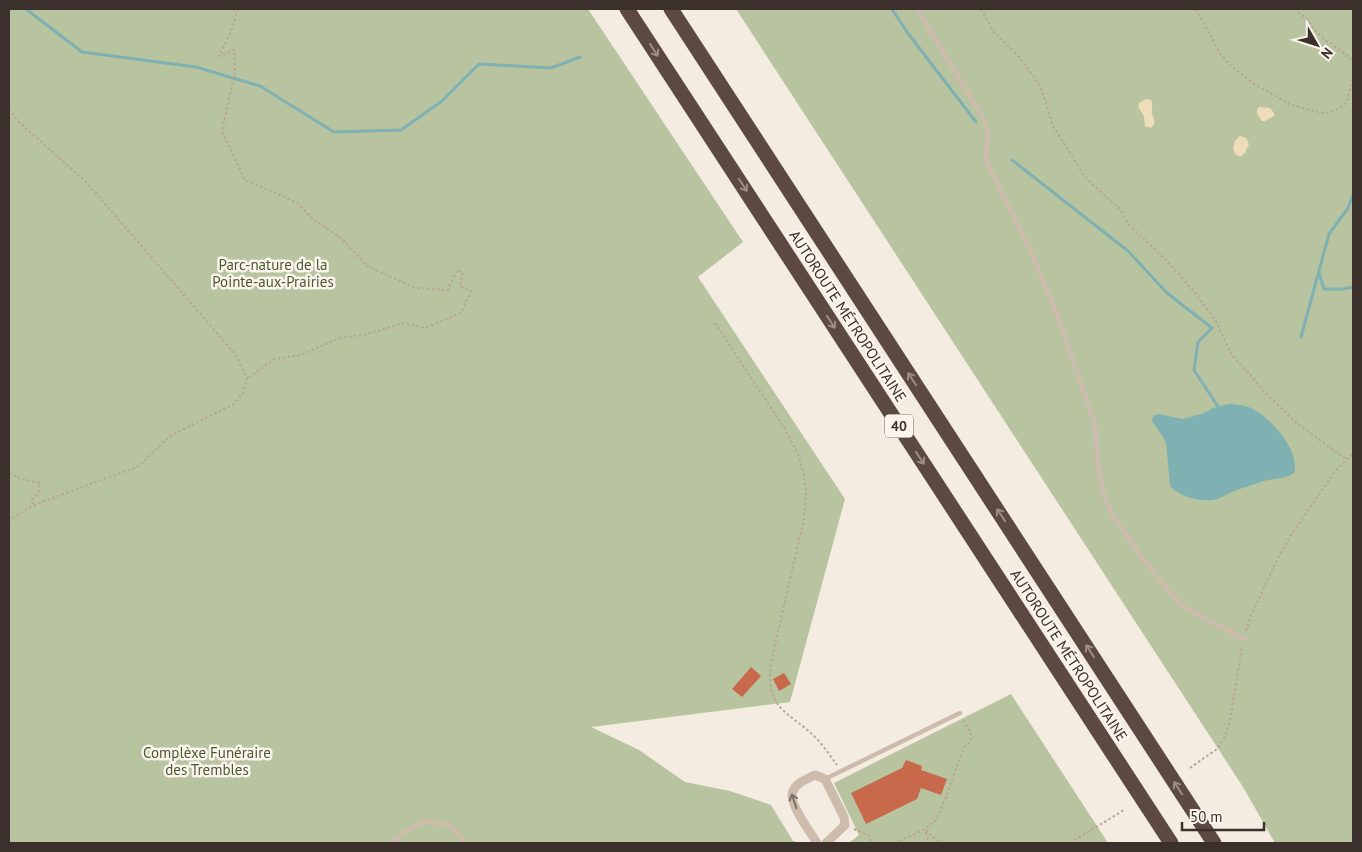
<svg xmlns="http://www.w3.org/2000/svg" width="1362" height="852" font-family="'PT Sans',sans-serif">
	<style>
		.green { fill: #b8c4a0 }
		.sand { fill: #efdcb8 }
		.water { fill: #7fb0b2 }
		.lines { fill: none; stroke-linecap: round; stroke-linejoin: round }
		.stream { stroke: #7fb0b2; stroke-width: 3 }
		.building { fill: #c8694b }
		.path { stroke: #b9a596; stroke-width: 2; stroke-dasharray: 2.5 2.5; stroke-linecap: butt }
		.service { stroke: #cdbbac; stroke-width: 4.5 }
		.minor { stroke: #cdbbac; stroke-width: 9 }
		.motorway { stroke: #5c4a42; stroke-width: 15 }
		.oneway { stroke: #9c8e87 }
		.oneway2 { stroke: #7d6f65 }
		.labels { text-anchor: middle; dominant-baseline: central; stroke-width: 5; stroke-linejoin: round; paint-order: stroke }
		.shield { fill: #fbf5ee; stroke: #756b66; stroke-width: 1 }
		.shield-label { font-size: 14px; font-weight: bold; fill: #3b302b }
		.park-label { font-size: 15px; fill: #4a5a2e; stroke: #fbf5ee }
		.street-label { font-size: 15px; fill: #3b302b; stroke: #fbf5ee }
	</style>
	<rect width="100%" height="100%" fill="#f4ebe1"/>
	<g class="green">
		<polygon points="9,9 588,9 743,242 698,277 845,499 790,702 591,727 639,750 685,782 730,791 771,805 793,841 800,843 9,843"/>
		<polygon points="736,9 1353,9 1353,843 1275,843 1243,787"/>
		<polygon points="1011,694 1108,843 849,843 859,835 834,783"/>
	</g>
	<g class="sand">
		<path d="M1147,99L1151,100C1154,106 1151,107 1152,113C1153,120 1158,121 1151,128L1145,126L1144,116L1138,107L1140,102Z"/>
		<polygon points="1259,107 1270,108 1274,113 1274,116 1265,121 1262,121 1257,114 1257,110"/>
		<polygon points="1240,136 1246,138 1249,144 1245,153 1240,157 1235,154 1233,149 1235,141"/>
	</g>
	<path class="water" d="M1228,404C1236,404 1243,405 1251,408C1269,416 1301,451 1294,473C1284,480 1275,478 1264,481C1255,484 1244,487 1234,491C1227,494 1220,499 1213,500C1201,502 1176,496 1170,485L1166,443L1163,437L1152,421L1153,416L1158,414L1183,419L1204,413L1213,408Z"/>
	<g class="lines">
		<g class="stream">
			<polyline points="26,9 82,52 196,67 260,86 334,132 401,130 442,101 479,64 551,68 580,57"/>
			<polyline points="892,9 907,32 976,122"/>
			<polyline points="1012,160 1128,251 1167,293 1212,328 1198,342 1194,370 1219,408"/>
			<polyline points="1319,273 1324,289 1342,289 1353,287"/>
			<polyline points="1301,337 1329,234 1348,208 1353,195"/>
		</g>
	</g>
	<g class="building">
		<polygon points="751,667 761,676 742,697 732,689"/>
		<polygon points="784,673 791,684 779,691 773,679"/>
		<polygon points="906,760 922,766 921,770 947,779 941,795 921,788 917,799 866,824 851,793 902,768"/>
	</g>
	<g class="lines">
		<g class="path">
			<polyline points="238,9 230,34 219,56 234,50 235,71 222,131 245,180 281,195 299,204 309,216 342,239 367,266 416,288 448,290 457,270 463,272 460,286 471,291 461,313 425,328 404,323 367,334 340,338 301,355 274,359 247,379"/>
			<polyline points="981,9 993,31 1020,58 1040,85 1053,126 1083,174 1090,182 1121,210 1128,224 1165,259 1191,288 1216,321 1231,354 1241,365 1249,373 1263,391 1299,425 1346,459"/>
			<polyline points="1196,9 1220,53 1230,65 1253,83 1291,105 1322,113 1331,112 1343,106 1347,101 1353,80"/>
			<polyline points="1294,9 1307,19 1314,30 1322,37 1349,57 1353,64"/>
			<polyline points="9,109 18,121 87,183 235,354 247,379 243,393 234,404 170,436 139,466 34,505 9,520"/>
			<path d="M715,323L785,429L798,454L804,475L806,493L804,519L771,662C765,712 789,710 818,740C825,748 831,757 837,765"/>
			<polyline points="9,473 21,479 40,483 38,494 31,500 34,505"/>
			<polyline points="1246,631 1251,616 1278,558 1289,538 1336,470 1353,453"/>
			<polyline points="1190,768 1217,749 1224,739 1230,720 1242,646"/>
			<polyline points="854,829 868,835 873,843"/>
			<polyline points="926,830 932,837 943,843"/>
			<polyline points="926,832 929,843"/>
			<polyline points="895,843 925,829 936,820 946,797 954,774 964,747 969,743 971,739 971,732 963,720"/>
			<polyline points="1070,843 1124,810"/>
		</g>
		<g class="service">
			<path d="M917,9L982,116C986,123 988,131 988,139C987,148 985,155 987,163L1033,256L1059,319L1095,425L1100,479L1105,498L1112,514L1140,555L1168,590L1182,605L1191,611L1244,639"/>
			<polyline points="825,779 960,713"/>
			<polyline points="392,843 406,831 425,821 449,825 466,843"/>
		</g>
		<path class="minor" d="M817,843C811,833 787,802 793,791C797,782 807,779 815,775L825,779L844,817L845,825L826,843"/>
		<g class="motorway">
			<polyline points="627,9 1171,843"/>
			<polyline points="671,9 1214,843"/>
		</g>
	</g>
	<defs><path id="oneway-shaft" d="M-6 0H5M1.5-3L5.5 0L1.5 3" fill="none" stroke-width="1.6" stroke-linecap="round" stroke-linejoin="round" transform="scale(1.25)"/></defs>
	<g class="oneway">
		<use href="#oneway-shaft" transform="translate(654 50) rotate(57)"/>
		<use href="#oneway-shaft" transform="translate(743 185) rotate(57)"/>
		<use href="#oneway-shaft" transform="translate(831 322) rotate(57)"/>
		<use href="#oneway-shaft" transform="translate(912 379) rotate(-123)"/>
		<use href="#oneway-shaft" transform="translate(920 458) rotate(57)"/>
		<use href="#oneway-shaft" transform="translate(1001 515) rotate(-123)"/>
		<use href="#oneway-shaft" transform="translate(1090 651) rotate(-123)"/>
		<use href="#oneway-shaft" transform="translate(1178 788) rotate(-123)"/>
	</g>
	<use class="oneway2" href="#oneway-shaft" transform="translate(794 801) rotate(-108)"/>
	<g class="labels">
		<rect class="shield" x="885" y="414.5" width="28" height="23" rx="4"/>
		<g class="shield-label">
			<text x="899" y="426">40</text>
		</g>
		<g class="park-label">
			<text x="273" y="264">Parc-nature de la<tspan x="273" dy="17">Pointe-aux-Prairies</tspan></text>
			<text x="207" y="752">Complèxe Funéraire<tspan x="207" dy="17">des Trembles</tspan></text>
		</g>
		<g class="street-label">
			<text transform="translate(848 316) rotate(57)">AUTOROUTE MÉTROPOLITAINE</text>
			<text transform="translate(1069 655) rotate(57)">AUTOROUTE MÉTROPOLITAINE</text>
		</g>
	</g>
	<rect width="1362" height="852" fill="none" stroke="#3b302b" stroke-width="20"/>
	<g transform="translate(1317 45) rotate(129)" stroke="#fbf5ee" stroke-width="4" paint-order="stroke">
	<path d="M0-4L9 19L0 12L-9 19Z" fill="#3b302b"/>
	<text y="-8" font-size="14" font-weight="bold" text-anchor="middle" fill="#3b302b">N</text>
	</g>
	<path d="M1182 822v8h82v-8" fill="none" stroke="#3b302b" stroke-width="2.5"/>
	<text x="1190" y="822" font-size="15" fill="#3b302b" stroke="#fbf5ee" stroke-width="4" paint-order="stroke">50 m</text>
</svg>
